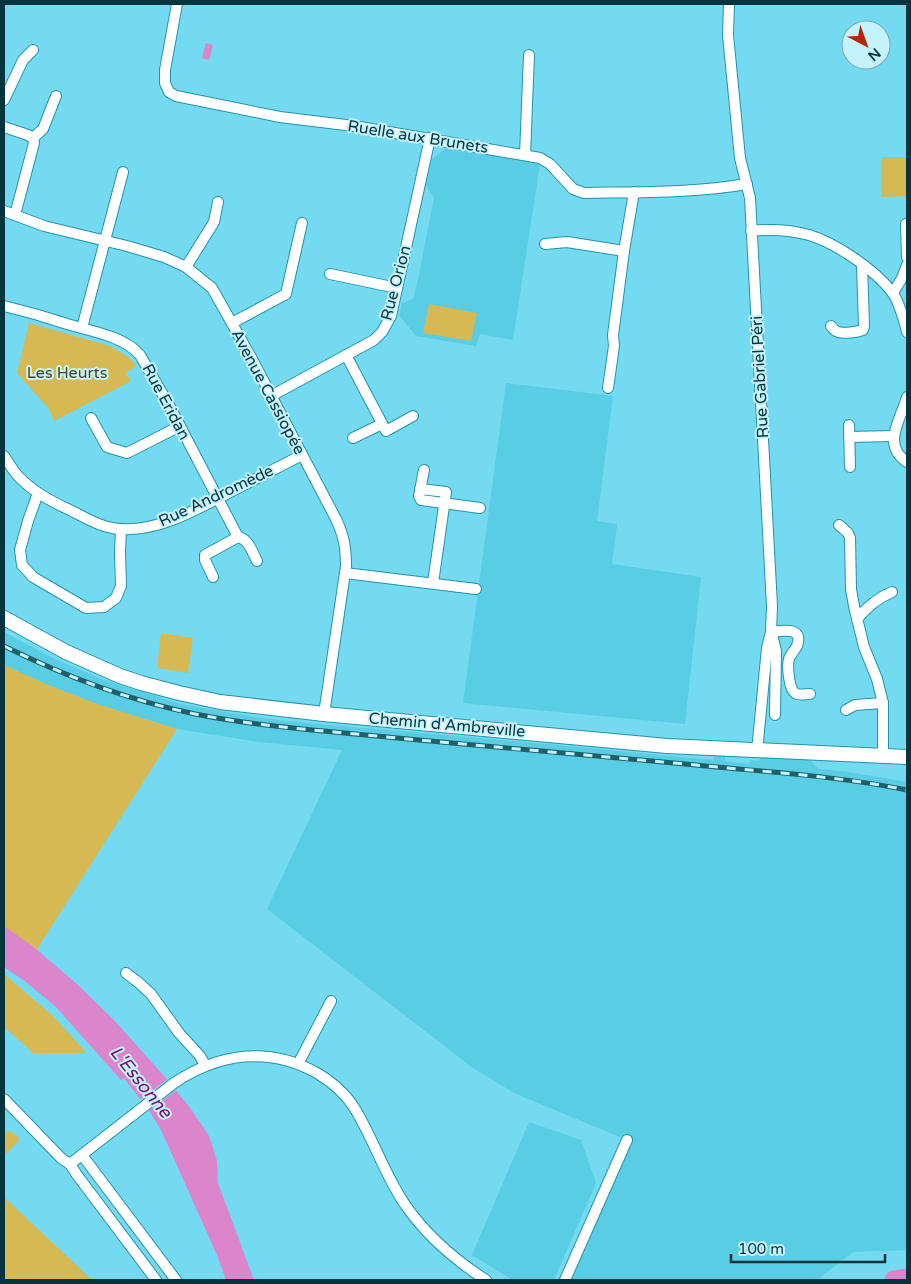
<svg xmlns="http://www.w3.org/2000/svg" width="911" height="1284" font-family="'Varela Round',sans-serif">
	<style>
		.built { fill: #58cde4 }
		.green { fill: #d6b953 }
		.water { fill: #db86cc }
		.pier { fill: #73daf1 }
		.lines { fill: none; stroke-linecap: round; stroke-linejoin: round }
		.river { stroke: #db86cc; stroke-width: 19 }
		.street-casing { stroke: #2094a9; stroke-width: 12 }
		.secondary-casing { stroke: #2094a9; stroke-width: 16 }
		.street { stroke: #fff; stroke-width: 10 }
		.secondary { stroke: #fff; stroke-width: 14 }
		.rail-casing { stroke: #205e6a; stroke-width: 5 }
		.rail { stroke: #c4f3fe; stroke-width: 3; stroke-dasharray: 9; stroke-linecap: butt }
		.labels { text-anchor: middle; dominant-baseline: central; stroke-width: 4; stroke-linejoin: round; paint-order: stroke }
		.street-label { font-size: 16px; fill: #04343d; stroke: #c4f3fe }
		.park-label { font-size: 16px; fill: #4f4213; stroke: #c4f3fe }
		.water-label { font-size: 18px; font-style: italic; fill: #770f6c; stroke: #c4f3fe }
	</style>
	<rect width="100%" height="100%" fill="#73daf1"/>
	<g class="built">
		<polygon points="447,147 540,164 513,340 480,334 476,346 416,336 399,315 402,303 413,299 418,279 434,198 426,185 432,159"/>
		<polygon points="506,383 613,396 597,521 617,524 612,564 701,577 685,724 463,703"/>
		<polygon points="4,632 55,659 101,679 180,704 231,713 285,721 525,742 713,760 714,755 725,756 725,761 749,764 750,760 758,761 761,757 808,760 810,760 819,769 848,772 907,782 907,1250 853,1252 817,1280 565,1280 627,1140 514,1093 473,1068 267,909 342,750 259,742 177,729 97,704 48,685 4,665"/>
		<polygon points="529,1122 581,1140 596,1183 554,1280 513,1280 472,1255"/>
	</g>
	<g class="green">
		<polygon points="881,157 907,157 907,196 881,197"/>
		<polygon points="429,304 477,313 471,341 423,333"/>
		<polygon points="29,323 110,346 130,358 136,366 126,373 131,381 54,421 49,409 17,373"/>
		<polygon points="161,633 193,638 188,673 157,668"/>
		<polygon points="4,665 48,685 97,704 177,729 34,954 4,936"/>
		<polygon points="4,974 53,1016 84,1050 85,1053 33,1053 4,1027"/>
		<polygon points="9,1130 20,1139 4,1156 4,1136"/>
		<polygon points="4,1197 92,1280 11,1280 4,1277"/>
	</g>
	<g class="water">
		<polygon points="206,43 213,45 209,60 202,58"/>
		<polygon points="4,926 35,948 78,985 114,1020 165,1077 191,1109 209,1136 213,1148 217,1161 218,1183 254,1280 226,1280 217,1255 161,1130 150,1112 124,1078 121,1080 56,1007 26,982 4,967"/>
	</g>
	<polygon class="pier" points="169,1078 178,1089 147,1112 138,1101"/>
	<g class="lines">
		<polyline class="river" points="894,1280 907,1278"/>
		<g class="street-casing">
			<g id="street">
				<path d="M177,4L165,70V83L169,92L176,96L280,117L354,126L540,158L550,164L573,189L584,193C638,192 694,193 747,184"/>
				<polyline points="729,4 728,35 740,158 750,198 772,606 771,632 767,648 757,751"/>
				<polyline points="4,100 23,60 33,50"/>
				<polyline points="4,127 28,135 33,138 34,143 15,215"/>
				<polyline points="33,138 43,129 56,96"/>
				<polyline points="525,155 529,55"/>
				<path d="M4,211L44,226L127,246L164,257L186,267L212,288L252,359L336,519C344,536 346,548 346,566L324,714"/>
				<polyline points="906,224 907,257"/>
				<path d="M751,231C770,229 791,230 809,235C836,243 875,270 892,292C898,300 905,322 907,332"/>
				<polyline points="545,244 567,242 624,251"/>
				<polyline points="186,267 214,222 218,202"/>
				<polyline points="330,274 397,288"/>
				<polyline points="893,293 902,278 907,265"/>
				<path d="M4,306C25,311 46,317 67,324C90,331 124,336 140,355L170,407L238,537L205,555V560L213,577"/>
				<polyline points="232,323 286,294 302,223"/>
				<path d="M831,326C834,329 834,331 838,332C844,334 857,332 863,330L864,326L862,265"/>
				<polyline points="82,328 123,172"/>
				<polyline points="346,355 386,431 413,416"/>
				<polyline points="608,388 614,346 613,335 624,251 634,192"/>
				<polyline points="271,396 374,340 382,332 391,316 430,138"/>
				<path d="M907,397C901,419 881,445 907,462"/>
				<polyline points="91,418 107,447 127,453 180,426"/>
				<polyline points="849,425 850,467"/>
				<polyline points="849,437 894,436"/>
				<polyline points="353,438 382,424"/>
				<path d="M4,456C9,463 13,471 19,477C33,492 52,502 70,510C86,518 102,528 120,529C160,532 199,508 234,490C257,478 279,467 302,455"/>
				<polyline points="424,470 419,496 421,500 480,508"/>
				<polyline points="420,489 446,492 433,583"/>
				<polyline points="38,493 28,521 20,550 22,565 33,577 86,608 104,607 116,598 121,586 120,552 121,529"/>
				<polyline points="839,525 848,533 850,538 851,589 854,606 864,647 877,679 883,703 883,756"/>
				<path d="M238,537C249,539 252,552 257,561"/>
				<polyline points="345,573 476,589"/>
				<path d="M857,619C867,607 877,598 892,592"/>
				<path d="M771,632C782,631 804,626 797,646C795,650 790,655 789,659C787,666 789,689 795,693C799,696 806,694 810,694"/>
				<polyline points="772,635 776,651 775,715"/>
				<polyline points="846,710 855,705 883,703"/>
				<polyline points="126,973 139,983 151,994 179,1033 200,1056 205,1065"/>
				<polyline points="298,1064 331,1001"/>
				<polyline points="4,1099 62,1159 70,1164"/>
				<polyline points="82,1155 176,1280"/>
				<path d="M70,1164L174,1083C219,1053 269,1046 317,1073C332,1082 346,1094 355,1109C374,1140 385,1176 406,1206C427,1236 455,1260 486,1280"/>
				<polyline points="70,1164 77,1175 156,1280"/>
				<polyline points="565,1280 627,1140"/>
			</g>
		</g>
		<g class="secondary-casing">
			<polyline id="secondary" points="4,618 66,652 120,676 141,683 179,693 220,702 324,714 667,746 907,757"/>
		</g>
		<use href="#street" class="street"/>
		<use href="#secondary" class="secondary"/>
		<g class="rail-casing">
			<path id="rail" d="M4,646C64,676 128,700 195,714C261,727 329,731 397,738C496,747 596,756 696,765C766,772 838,776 907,790"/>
		</g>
		<use href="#rail" class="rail"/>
	</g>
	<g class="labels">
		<g class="street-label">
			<text transform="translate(418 137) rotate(9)">Ruelle aux Brunets</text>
			<text transform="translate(396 283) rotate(-75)">Rue Orion</text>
			<text transform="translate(760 377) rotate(-93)">Rue Gabriel Péri</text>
			<text transform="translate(268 392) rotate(62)">Avenue Cassiopée</text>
			<text transform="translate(166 402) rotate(62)">Rue Eridan</text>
			<text transform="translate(216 496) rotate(-25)">Rue Andromède</text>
			<text transform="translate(447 725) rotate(5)">Chemin d'Ambreville</text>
		</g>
		<g class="park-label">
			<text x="67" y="373">Les Heurts</text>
		</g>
		<g class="water-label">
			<text transform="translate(141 1082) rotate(51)">L'Essonne</text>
		</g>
	</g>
	<rect width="911" height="1284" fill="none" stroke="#04343d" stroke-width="10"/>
	<g transform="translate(866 45) rotate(139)"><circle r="24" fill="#c4f3fe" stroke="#77a7b1"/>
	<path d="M0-4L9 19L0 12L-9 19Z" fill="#b32704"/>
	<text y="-8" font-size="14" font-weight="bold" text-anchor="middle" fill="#04343d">N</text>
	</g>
	<path d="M731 1254v8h154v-8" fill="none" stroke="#04343d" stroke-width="2.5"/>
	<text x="738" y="1254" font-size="15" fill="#04343d" stroke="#c4f3fe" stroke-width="4" paint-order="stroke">100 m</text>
</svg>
